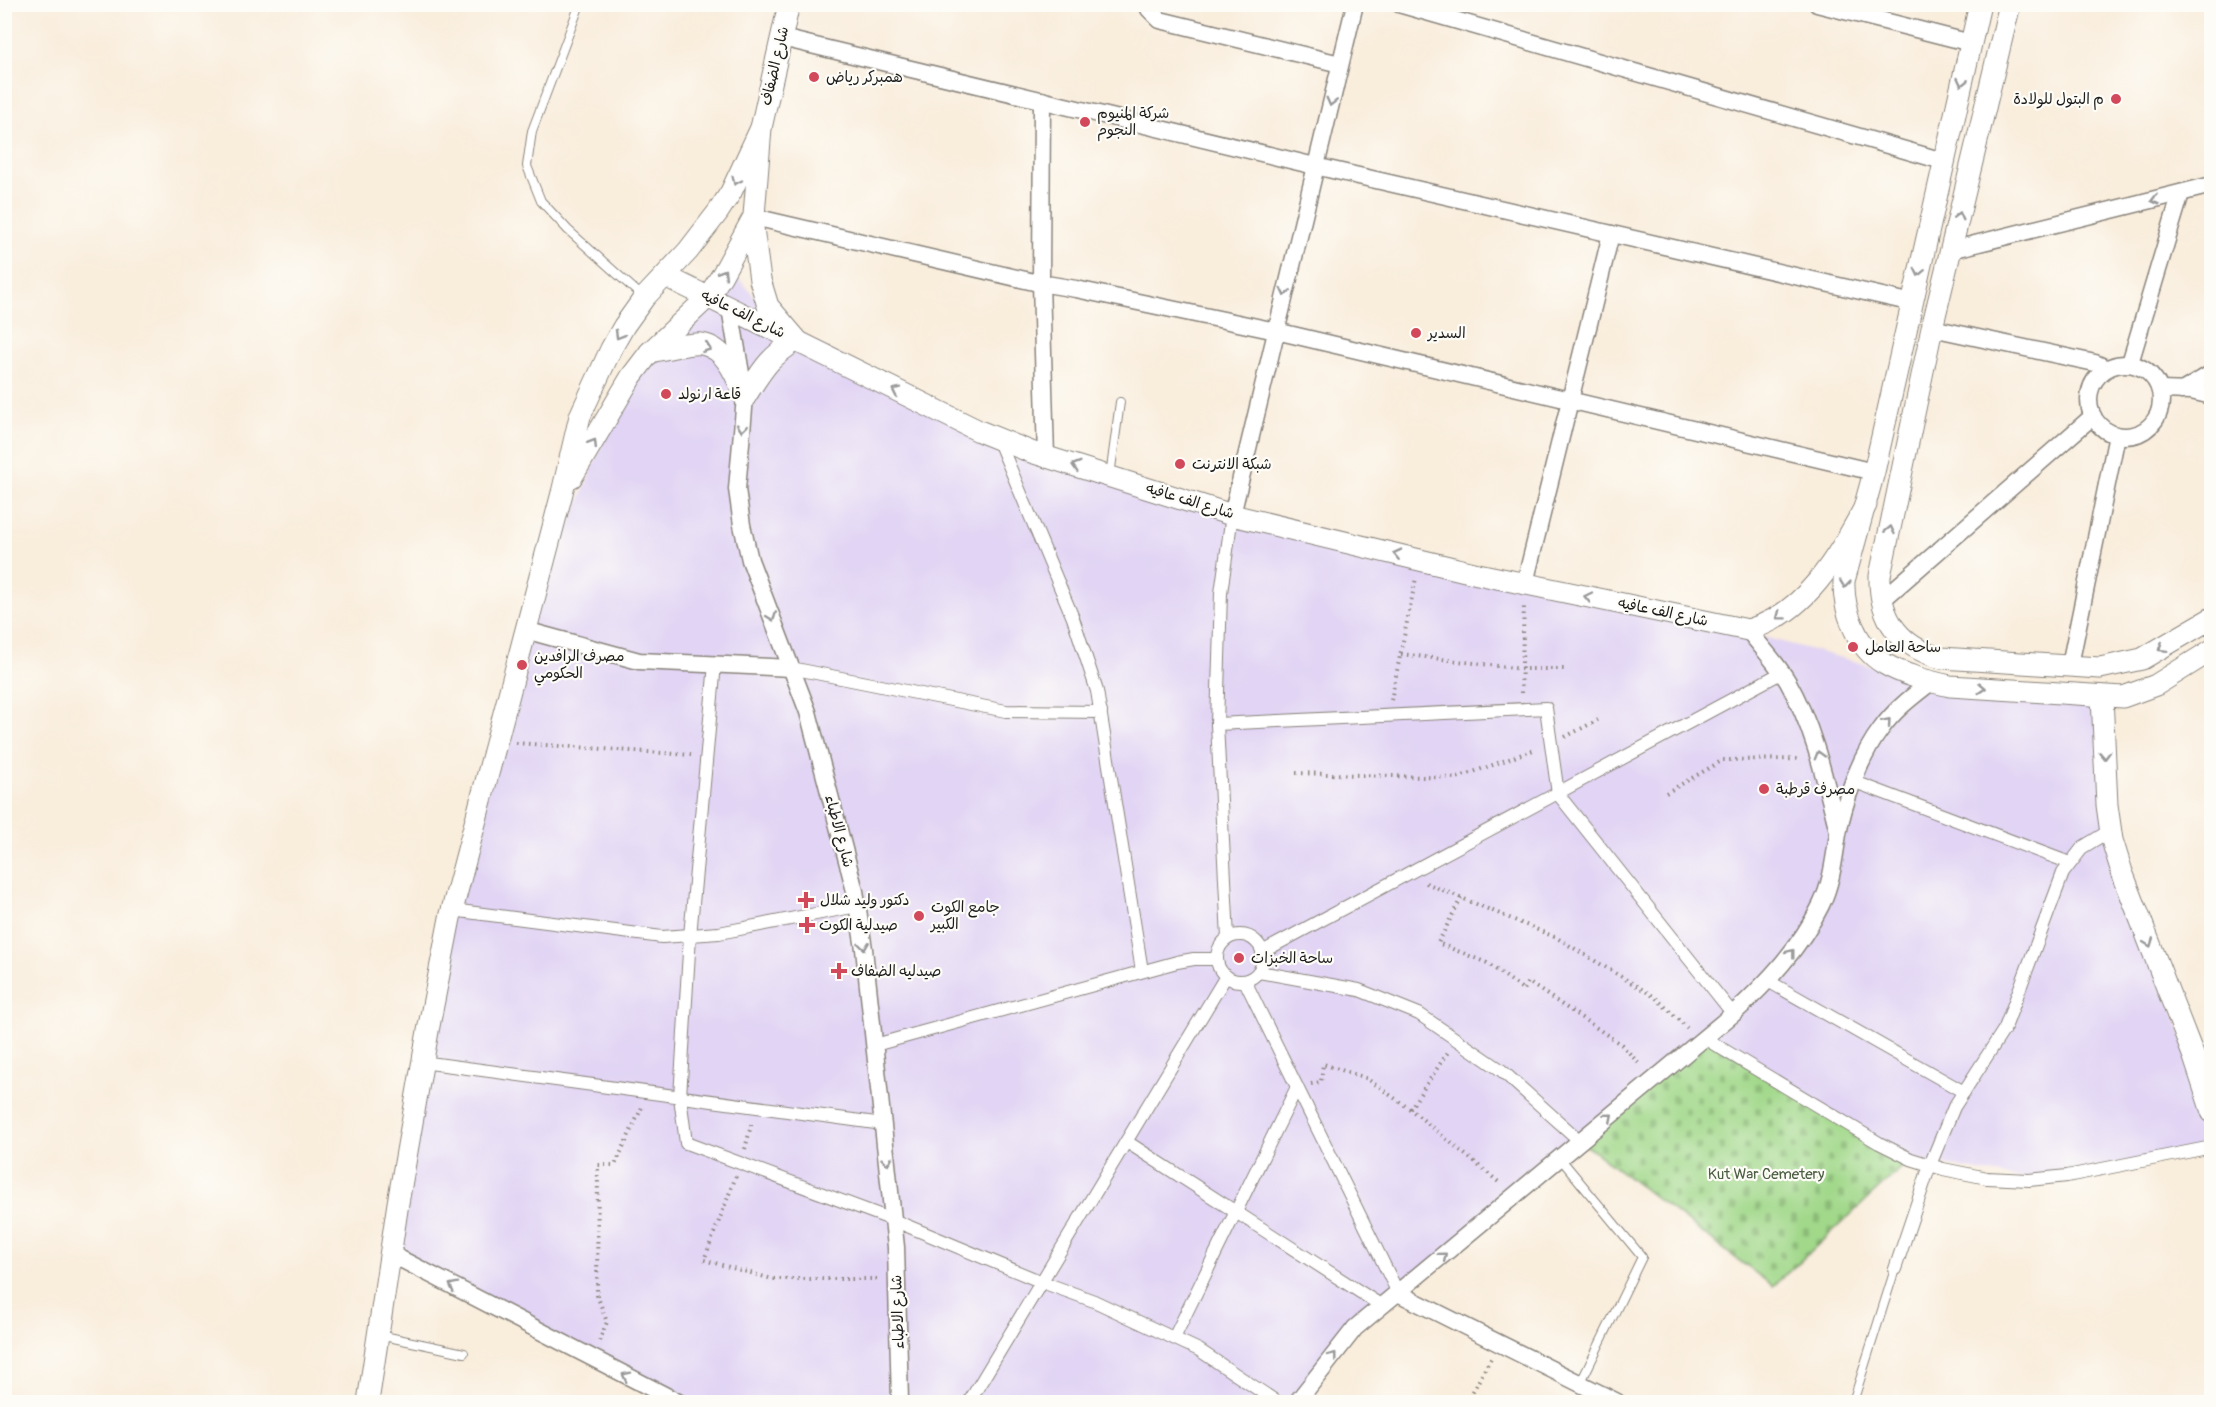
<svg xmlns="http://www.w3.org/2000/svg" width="2216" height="1407" font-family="Pangolin,'Playpen Sans Arabic',sans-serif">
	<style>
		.built { fill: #e1d4f4 }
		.cemetery { fill: url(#cemetery-stones); stroke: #5e7a53; stroke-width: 1.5 }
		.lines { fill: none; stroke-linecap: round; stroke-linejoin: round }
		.service-casing { stroke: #8a847c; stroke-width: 10 }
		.pedestrian-casing { stroke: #8a847c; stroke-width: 14 }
		.minor-casing { stroke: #8a847c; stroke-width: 19 }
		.tertiary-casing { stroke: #8a847c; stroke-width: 23 }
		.path { stroke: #8a847c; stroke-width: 4; stroke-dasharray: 1.5 4.5; stroke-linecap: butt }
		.service { stroke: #fff; stroke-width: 8 }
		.pedestrian { stroke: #fff; stroke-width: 12 }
		.minor { stroke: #fff; stroke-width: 16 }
		.tertiary { stroke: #fff; stroke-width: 21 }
		.oneway { stroke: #999 }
		.poi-dot { fill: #d1495b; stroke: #fdfcf7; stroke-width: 2 }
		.labels { text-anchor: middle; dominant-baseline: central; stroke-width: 4.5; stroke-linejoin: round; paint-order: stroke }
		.street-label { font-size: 15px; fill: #1c1c1c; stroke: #fdfcf7 }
		.poi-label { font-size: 15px; fill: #1c1c1c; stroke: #fdfcf7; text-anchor: start }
		.park-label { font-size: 15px; fill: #4b5e42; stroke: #fdfcf7 }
	</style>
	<defs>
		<pattern id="cemetery-stones" width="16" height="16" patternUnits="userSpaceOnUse" patternTransform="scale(1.5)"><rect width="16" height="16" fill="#a1d88a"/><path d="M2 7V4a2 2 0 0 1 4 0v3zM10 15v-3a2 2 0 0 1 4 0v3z" fill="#8ab976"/></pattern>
	</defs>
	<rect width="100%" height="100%" fill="#fdfcf7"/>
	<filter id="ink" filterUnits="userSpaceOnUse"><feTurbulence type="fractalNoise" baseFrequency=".0167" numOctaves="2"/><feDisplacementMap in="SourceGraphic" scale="12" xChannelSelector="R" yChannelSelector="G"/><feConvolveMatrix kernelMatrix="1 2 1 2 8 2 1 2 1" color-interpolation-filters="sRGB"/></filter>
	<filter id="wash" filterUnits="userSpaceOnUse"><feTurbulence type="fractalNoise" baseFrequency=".008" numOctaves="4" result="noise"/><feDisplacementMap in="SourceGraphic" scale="24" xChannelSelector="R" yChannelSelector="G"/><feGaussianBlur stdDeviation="1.35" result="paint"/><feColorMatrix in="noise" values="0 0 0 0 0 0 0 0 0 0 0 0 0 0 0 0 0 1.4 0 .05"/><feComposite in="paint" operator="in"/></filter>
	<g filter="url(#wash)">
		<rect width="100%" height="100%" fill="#f9eddc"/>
		<polygon class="built" points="728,267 780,324 998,439 1232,515 1708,622 1931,682 2112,698 2112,840 2211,1116 2211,1146 2029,1180 1911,1159 1704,1038 1355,1328 1295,1402 684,1402 391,1254 452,910 536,611 621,395"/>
		<polygon class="cemetery" points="1704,1038 1911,1159 1773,1286 1580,1141"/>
	</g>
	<g filter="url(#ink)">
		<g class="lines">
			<g class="service-casing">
				<g id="service">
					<polyline points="580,4 532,131 527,166 541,201 568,230 644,298"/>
					<polyline points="1110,476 1120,402"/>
					<polyline points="1560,1158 1642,1257 1580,1384"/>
					<polyline points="379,1335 464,1353"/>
					<polyline points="1853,1402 1895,1269"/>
				</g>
			</g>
			<g class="pedestrian-casing">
				<g id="pedestrian">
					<polyline points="998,439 1073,618 1097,691 1142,971"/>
					<polyline points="715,664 690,936 680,1097 686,1143 893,1220 1042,1282 1094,1301 1199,1350 1277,1402"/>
					<polyline points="791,668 1006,711 1101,712"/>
					<polyline points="1217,724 1546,708 1558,794 1733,1014"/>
					<polyline points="1855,782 2070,863"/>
					<polyline points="452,910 662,937 719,933 857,906"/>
					<circle cx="1240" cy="958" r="23"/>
					<polyline points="1228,938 1217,724 1221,593 1232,515"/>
					<polyline points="1262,952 1781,673"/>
					<polyline points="1259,972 1359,990 1419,1014 1501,1070 1580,1141"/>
					<polyline points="1245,981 1398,1293"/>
					<polyline points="1768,981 1964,1092"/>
					<polyline points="1704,1038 1879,1143 1911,1159 1943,1169 1987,1178 2029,1180 2067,1176 2212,1147"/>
					<polyline points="875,1045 1177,962 1194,959 1217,959"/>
					<polyline points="422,1062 883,1124"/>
					<polyline points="1127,1142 1382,1306"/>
					<polyline points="1895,1269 1930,1165 1954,1107 2005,1028 2063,873 2083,847 2111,830"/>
					<polyline points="1174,1338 1297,1087"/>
					<polyline points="969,1402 1226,976"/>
				</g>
			</g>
			<g class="minor-casing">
				<g id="minor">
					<polyline points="1147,4 1149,9 1160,20 1340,64"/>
					<polyline points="1399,4 1943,161"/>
					<polyline points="1817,4 1971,43"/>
					<polyline points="782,38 1315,166 1913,303"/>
					<polyline points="1042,100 1041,283 1046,457"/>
					<polyline points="754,217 1034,282 1076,289 1276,331 1874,472"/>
					<polyline points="1951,250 2212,185"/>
					<polyline points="730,308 745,397 737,489 742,525 750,560 808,712 855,891 864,949 896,1247 900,1402"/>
					<polyline points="1932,328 2095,363 2106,368"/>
					<polyline points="2130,363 2181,193"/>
					<circle cx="2125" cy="400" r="36"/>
					<polyline points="2160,390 2191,391 2212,396"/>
					<polyline points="2182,391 2212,373"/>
					<polyline points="1232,515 1355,4"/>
					<polyline points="1525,583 1611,234"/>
					<polyline points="1881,601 2093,416"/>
					<polyline points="525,630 639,661 791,668"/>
					<path d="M1748,630C1761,647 1777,663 1788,682C1814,728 1825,780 1838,831"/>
					<polyline points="2070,665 2117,435"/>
					<polyline points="391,1254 678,1402"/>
					<polyline points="1398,1293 1617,1402"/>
					<path d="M1297,1402L1355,1328L1733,1014C1768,982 1800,948 1821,905C1832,882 1834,859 1838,834C1844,801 1861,755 1881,729C1894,710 1913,696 1931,682"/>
				</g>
			</g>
			<g class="tertiary-casing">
				<g id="tertiary">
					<path d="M1980,4L1874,472L1844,581C1843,609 1856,647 1883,663C1903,675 1928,681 1950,686L2123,697L2156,685L2212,650"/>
					<path d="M2010,4L1932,328L1880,576C1879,619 1900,647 1941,658L2100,668L2142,659L2212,618"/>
					<path d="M665,276L979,431L1031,452L1232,515L1478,574L1748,630C1807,613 1838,556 1866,505"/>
					<path d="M650,352C661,350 692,342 702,344C727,349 736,376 745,397"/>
					<path d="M745,397C763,369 768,358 797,340L768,306L760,280L753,228L761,128L789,4"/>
					<polyline points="572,477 631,377 650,352 708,297 722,275 752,220"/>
					<polyline points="2102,696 2107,805 2112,840 2122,872 2194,1057 2212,1112"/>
					<polyline points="368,1402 398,1203 428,1031 450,918 562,493 580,416 611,349 624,326 644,298 688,251 718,212 731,192 761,128"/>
				</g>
			</g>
			<g class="path">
				<polyline points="1401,654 1522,669 1565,669"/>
				<polyline points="1521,693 1524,605"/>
				<polyline points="1391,700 1416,578"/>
				<polyline points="1565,737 1598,720"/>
				<polyline points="516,743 691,755"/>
				<polyline points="1296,773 1457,778 1536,749"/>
				<polyline points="1666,793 1723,760 1801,759"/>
				<polyline points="1426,883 1557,938 1655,997 1687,1028"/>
				<polyline points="1461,898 1438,943 1487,963 1524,990 1528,982 1622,1045 1641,1066"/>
				<polyline points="1311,1084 1321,1082 1323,1064 1366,1078 1410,1109 1501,1184"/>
				<polyline points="1410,1109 1448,1052"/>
				<polyline points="745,1149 752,1122"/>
				<polyline points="736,1176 704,1260 772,1279 881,1279"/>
				<polyline points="599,1341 607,1322 597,1295 598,1165 615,1165 643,1105"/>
				<polyline points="1467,1402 1491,1358"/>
			</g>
			<use href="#service" class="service"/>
			<use href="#pedestrian" class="pedestrian"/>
			<use href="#minor" class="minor"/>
			<use href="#tertiary" class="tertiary"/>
		</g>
		<defs><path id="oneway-chevron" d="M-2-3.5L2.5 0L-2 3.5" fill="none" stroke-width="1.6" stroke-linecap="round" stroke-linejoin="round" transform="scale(1.5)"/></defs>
		<g class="oneway">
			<use href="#oneway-chevron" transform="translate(1962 82) rotate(103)"/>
			<use href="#oneway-chevron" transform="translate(1331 102) rotate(104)"/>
			<use href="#oneway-chevron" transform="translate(736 181) rotate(115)"/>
			<use href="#oneway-chevron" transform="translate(2155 200) rotate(166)"/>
			<use href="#oneway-chevron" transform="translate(1959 216) rotate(-76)"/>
			<use href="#oneway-chevron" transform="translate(1919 272) rotate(102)"/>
			<use href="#oneway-chevron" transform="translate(723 273) rotate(-59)"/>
			<use href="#oneway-chevron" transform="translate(1285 292) rotate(103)"/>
			<use href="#oneway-chevron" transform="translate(619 335) rotate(120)"/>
			<use href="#oneway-chevron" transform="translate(707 348) rotate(20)"/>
			<use href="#oneway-chevron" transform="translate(896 391) rotate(-154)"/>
			<use href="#oneway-chevron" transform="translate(742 428) rotate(96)"/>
			<use href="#oneway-chevron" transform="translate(593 443) rotate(-58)"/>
			<use href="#oneway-chevron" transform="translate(1076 466) rotate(-163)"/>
			<use href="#oneway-chevron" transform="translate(1890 530) rotate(-78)"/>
			<use href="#oneway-chevron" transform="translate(1397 554) rotate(-167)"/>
			<use href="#oneway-chevron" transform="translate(1845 584) rotate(96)"/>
			<use href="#oneway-chevron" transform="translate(1588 597) rotate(-168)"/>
			<use href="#oneway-chevron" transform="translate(1780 616) rotate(143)"/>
			<use href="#oneway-chevron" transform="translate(772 617) rotate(69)"/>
			<use href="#oneway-chevron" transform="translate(2162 648) rotate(148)"/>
			<use href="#oneway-chevron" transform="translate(1982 688) rotate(4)"/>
			<use href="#oneway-chevron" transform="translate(1887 722) rotate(-49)"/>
			<use href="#oneway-chevron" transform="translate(1819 755) rotate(-106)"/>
			<use href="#oneway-chevron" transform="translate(2105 755) rotate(88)"/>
			<use href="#oneway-chevron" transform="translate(2149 943) rotate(69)"/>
			<use href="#oneway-chevron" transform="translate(864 946) rotate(82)"/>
			<use href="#oneway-chevron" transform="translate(1791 953) rotate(-52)"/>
			<use href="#oneway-chevron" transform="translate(1609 1117) rotate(-40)"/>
			<use href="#oneway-chevron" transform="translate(887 1161) rotate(84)"/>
			<use href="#oneway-chevron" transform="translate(1443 1256) rotate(-40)"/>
			<use href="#oneway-chevron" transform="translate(453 1286) rotate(-153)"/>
			<use href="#oneway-chevron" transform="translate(1333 1356) rotate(-52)"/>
			<use href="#oneway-chevron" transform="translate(626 1376) rotate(-153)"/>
		</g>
	</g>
	<g class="poi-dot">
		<circle cx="814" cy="77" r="6"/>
		<circle cx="2116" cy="99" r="6"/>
		<circle cx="1085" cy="122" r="6"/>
		<circle cx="1416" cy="333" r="6"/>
		<circle cx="666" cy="394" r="6"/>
		<circle cx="1180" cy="464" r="6"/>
		<circle cx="1853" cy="647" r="6"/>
		<circle cx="522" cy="665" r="6"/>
		<circle cx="1764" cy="789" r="6"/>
		<path d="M803 891h6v6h6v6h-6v6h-6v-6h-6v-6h6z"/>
		<circle cx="919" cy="916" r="6"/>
		<path d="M804 916h6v6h6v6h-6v6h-6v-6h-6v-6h6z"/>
		<circle cx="1239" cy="958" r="6"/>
		<path d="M836 962h6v6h6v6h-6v6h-6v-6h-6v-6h6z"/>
	</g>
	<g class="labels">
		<g class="street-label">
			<text transform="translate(775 66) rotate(-77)">شارع الضفاف</text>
			<text transform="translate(743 314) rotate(26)">شارع الف عافيه</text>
			<text transform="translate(1190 501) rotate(17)">شارع الف عافيه</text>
			<text transform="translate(1663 612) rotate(12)">شارع الف عافيه</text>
			<text transform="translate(839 831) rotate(75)">شارع الاطباء</text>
			<text transform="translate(898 1312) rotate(-92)">شارع الاطباء</text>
		</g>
		<g class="poi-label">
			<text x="826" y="77">همبركر رياض</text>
			<text x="2104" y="99" text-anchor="end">م البتول للولادة</text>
			<text x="1097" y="113">شركة المنيوم<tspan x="1097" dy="17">النجوم</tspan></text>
			<text x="1428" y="333">السدير</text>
			<text x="678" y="394">قاعة ارنولد</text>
			<text x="1192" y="464">شبكة الانترنت</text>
			<text x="1865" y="647">ساحة العامل</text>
			<text x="534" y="656">مصرف الرافدين<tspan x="534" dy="17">الحكومي</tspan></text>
			<text x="1776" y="789">مصرف قرطبة</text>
			<text x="820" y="900">دكتور وليد شلال</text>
			<text x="931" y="907">جامع الكوت<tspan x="931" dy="17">الكبير</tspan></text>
			<text x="819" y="925">صيدلية الكوت</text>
			<text x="1251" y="958">ساحة الخبزات</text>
			<text x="851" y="971">صيدليه الضفاف</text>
		</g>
		<g class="park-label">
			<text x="1766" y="1174">Kut War Cemetery</text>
		</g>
	</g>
	<rect width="2216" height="1407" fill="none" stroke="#fdfcf7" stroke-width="24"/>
</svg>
